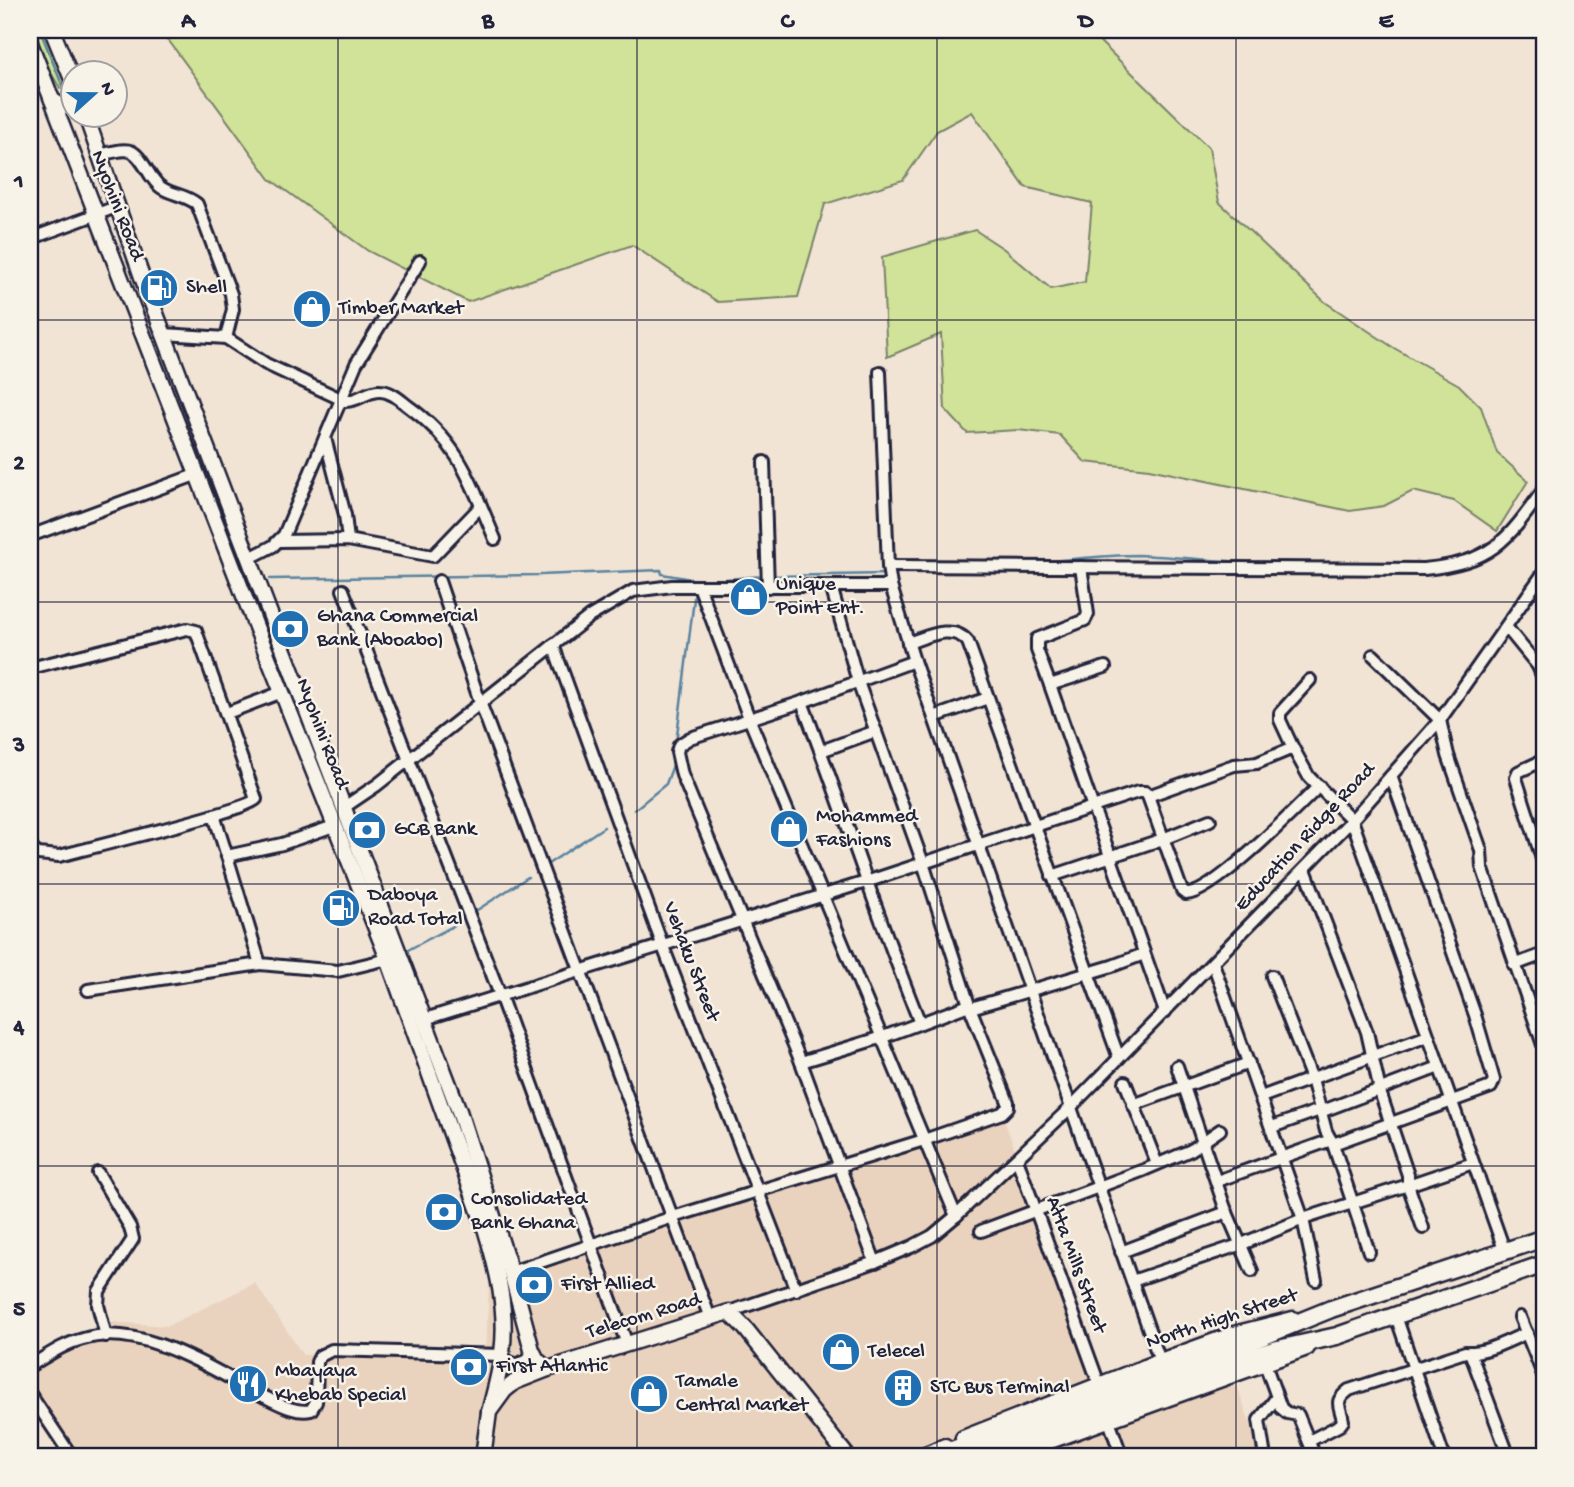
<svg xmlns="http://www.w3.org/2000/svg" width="1574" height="1487" font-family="'Gochi Hand',sans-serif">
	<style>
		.built { fill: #ead3be }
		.green { fill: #d0e398; stroke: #79826a; stroke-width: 2 }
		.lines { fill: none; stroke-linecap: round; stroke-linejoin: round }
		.stream { stroke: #5a839f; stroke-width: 2.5 }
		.minor-casing { stroke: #22223b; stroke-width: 16 }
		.major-casing { stroke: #22223b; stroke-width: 19 }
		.highway-casing { stroke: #22223b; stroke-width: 21 }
		.minor { stroke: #f7f3e8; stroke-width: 10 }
		.major { stroke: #f7f3e8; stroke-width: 14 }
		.highway { stroke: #f7f3e8; stroke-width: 16 }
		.grid { fill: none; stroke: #22223b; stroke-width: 2; stroke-opacity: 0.55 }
		.labels { text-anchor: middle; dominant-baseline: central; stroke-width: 5; stroke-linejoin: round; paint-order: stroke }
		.street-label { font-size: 21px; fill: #22223b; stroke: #f7f3e8 }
		.poi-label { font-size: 21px; fill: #22223b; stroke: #f7f3e8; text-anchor: start }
		.neatline { fill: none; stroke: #22223b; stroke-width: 2.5 }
		.grid-label { font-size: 23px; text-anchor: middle; font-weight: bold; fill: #22223b }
	</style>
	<rect width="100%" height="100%" fill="#f1e4d5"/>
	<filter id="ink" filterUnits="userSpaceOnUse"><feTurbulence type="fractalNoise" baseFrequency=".0143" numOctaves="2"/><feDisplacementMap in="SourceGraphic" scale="14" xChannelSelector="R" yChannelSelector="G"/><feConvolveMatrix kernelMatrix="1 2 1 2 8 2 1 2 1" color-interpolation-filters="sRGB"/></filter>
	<g filter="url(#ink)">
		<polygon class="built" points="1000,1109 1100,1376 1219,1334 1262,1457 77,1457 30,1385 30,1356 114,1322 167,1326 255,1283 303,1355 486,1348 489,1280 581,1241"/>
		<g class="green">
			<polygon points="32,30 47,30 67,82 67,88 64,90 60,88 50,71"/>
			<polygon points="161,30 1088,30 1209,148 1219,202 1325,302 1394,348 1459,385 1481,407 1497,453 1528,481 1497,531 1454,501 1413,491 1384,506 1350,511 1149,469 1085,462 1060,435 1018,430 967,433 945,409 941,334 887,357 882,257 975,230 1004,249 1051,289 1085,282 1092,203 1025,187 972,112 937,131 903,180 825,204 798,297 718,302 632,245 468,302 368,251 270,179"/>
		</g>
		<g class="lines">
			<g class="stream">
				<polyline points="40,30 64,90"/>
				<path d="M1035,562C1069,560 1103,555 1138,555C1182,557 1225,562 1269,563"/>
				<polyline points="1398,564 1417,562"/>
				<polyline points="770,576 886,574"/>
				<polyline points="270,579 540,575 661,570 662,574 703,581 763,576"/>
				<polyline points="676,743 695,591"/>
				<polyline points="634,810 666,784 675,760"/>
				<polyline points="545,866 604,827"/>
				<polyline points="471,914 528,877"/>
				<polyline points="404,952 455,925"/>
			</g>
			<g class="minor-casing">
				<g id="minor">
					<path d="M99,155C134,147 132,146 151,176C154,180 158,186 162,188C173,195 186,195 197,204L231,294L233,309L226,338"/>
					<polyline points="30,239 116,207"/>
					<path d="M164,334L226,338L266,364L345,401C358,402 368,390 380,391C391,391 400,400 408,406C460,443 471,483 495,539"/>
					<polyline points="880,372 888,566 891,586 914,661 1160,1361"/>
					<polyline points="325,438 345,515 348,540"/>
					<polyline points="764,462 768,587"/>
					<polyline points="30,536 198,474"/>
					<polyline points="280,541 348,540 433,556 481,506"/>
					<polyline points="248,559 273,546 284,535 356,364 420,261"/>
					<path d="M888,566L1424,569C1492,562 1506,542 1544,489"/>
					<polyline points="1081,567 1088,614 1085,620 1037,639 1037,650 1050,685 1105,667"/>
					<polyline points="439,581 480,702 710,1318"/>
					<polyline points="699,586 749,718 956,1216"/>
					<polyline points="343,590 500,995 627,1344"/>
					<polyline points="1507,628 1538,666 1544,680"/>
					<path d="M908,643C926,637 954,623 968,642L1119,1058"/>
					<polyline points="553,645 662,944 796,1290"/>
					<polyline points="1373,655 1440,720 1448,755 1481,850 1482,867 1544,1048"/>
					<path d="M30,668L187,629L196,631L256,799C248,810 85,849 59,856L38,854L30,847"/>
					<polyline points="1050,685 1165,1012"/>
					<path d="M802,702C843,808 877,917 920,1023"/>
					<polyline points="227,713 282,692"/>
					<polyline points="934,717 988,698"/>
					<polyline points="1293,748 1280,720 1280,713 1310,680"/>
					<polyline points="821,751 876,731"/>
					<polyline points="1544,760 1518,772 1516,778 1544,865"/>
					<path d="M1148,796L1182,891L1186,894C1212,895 1298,807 1319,786"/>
					<polyline points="343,808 377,785 589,617 633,591 672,586 891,586"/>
					<polyline points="214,815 227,856"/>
					<polyline points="334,826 282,844 227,856 260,964 338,971 388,959"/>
					<polyline points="1305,869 1367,1032 1381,1095 1408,1175 1408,1185 1473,1163"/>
					<polyline points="1052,876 1163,839 1210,820"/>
					<polyline points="1514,965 1544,954"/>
					<polyline points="1272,976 1312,1079 1326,1131 1333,1144 1369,1252"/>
					<polyline points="88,990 260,964"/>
					<polyline points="971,1008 1112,966 1144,954"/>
					<polyline points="425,1019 866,882 1138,792 1145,792 1148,796 1234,765 1257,763 1293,748 1309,777 1352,820 1505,1252"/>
					<polyline points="801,1062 883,1037 969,1005"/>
					<polyline points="1177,1066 1225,1208 1252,1271"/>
					<polyline points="1125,1082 1157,1164"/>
					<polyline points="1261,1097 1428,1036"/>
					<polyline points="1133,1105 1249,1063"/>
					<polyline points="1320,1112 1439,1067"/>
					<polyline points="1272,1127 1320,1110"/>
					<polyline points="1333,1144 1491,1087 1494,1080 1475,1015 1391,776"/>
					<polyline points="1017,1159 1099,1384"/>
					<polyline points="98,1173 130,1227 133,1239 99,1291 98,1305 106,1336"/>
					<polyline points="1217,1181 1331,1140"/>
					<polyline points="981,1231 1144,1170 1191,1150 1220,1130"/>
					<polyline points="1121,1252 1227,1212"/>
					<polyline points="875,1262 801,1062 682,775 677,752 679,745 690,738 802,702 914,661"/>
					<polyline points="511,1272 673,1217 924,1140 1002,1113 1008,1107 1008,1102 969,1005 923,863 858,682 831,586"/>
					<polyline points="1316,1280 1303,1219 1408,1185 1423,1228"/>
					<polyline points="1132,1281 1242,1244 1303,1219 1213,963"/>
					<polyline points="729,1312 875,1262 911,1247 932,1236 956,1216 1070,1108 1352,820 1440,720 1544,572"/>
					<polyline points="1396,1316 1444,1457"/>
					<polyline points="1520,1317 1544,1377"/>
					<polyline points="1470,1352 1509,1457"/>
					<polyline points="1265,1364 1281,1408 1287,1413 1298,1415 1315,1457"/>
					<path d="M30,1366C47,1356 63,1344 83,1339C142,1321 214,1371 265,1397C278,1403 296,1414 311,1410L316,1402L317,1362L320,1356L332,1350L502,1355L507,1361L515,1365L528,1360L532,1350"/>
					<polyline points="30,1394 72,1457"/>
					<polyline points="1109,1421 1122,1457"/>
					<path d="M1309,1441L1340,1425L1343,1421C1340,1403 1333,1403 1349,1390L1465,1352C1486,1354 1507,1341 1527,1333"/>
					<polyline points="1264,1451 1259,1420 1277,1397"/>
					<polyline points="1543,1457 1544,1457"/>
				</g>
			</g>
			<g class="major-casing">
				<g id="major">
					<polyline points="52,30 74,84"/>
					<path d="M30,43L258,632L388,959L485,1228C497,1268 508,1310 502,1353C500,1373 494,1393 489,1412"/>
					<polyline points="52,100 63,107 74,100"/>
					<polyline points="86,116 142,277 459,1111 511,1272 532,1350 537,1360 548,1369"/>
					<polyline points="963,1438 1160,1361 1234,1334 1293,1319"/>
					<polyline points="483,1457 489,1412 505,1390 515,1382 548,1369 729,1312 745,1328 848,1457"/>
					<polyline points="918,1457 945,1446"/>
					<polyline points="1006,1457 1307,1348"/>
				</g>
			</g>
			<g class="highway-casing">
				<g id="highway">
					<polyline points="934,1457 1017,1425 1217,1355 1331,1309 1544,1238"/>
					<polyline points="969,1457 1222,1366 1278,1349 1337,1336 1544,1264"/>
				</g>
			</g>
			<use href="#minor" class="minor"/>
			<use href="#major" class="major"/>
			<use href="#highway" class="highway"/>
		</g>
	</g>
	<path class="grid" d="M338,30V1457M637,30V1457M937,30V1457M1236,30V1457M30,320H1544M30,602H1544M30,884H1544M30,1166H1544"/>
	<defs>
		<g id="fuel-disc" transform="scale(2.0125)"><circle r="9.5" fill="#1f6fb2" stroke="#f7f3e8"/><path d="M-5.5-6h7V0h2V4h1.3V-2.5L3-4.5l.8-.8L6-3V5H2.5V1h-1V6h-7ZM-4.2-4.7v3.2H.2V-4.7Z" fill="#fff"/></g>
		<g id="shop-disc" transform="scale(2.0125)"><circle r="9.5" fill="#1f6fb2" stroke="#f7f3e8"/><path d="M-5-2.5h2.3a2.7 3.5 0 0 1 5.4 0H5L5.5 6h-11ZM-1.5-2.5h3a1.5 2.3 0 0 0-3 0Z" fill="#fff"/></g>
		<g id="bank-disc" transform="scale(2.0125)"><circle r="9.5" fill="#1f6fb2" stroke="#f7f3e8"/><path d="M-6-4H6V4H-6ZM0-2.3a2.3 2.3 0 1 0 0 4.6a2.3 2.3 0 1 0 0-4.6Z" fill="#fff"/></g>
		<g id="restaurant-disc" transform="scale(2.0125)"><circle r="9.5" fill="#1f6fb2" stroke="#f7f3e8"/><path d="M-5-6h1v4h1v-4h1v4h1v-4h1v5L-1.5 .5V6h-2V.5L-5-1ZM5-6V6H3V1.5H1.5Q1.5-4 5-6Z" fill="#fff"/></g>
		<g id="building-disc" transform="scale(2.0125)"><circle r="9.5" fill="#1f6fb2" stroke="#f7f3e8"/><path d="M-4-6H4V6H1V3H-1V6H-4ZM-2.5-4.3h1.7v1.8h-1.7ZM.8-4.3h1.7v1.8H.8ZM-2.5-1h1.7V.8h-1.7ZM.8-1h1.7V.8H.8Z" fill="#fff"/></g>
	</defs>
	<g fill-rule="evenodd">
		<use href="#fuel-disc" x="159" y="288"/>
		<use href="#shop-disc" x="312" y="309"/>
		<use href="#shop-disc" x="749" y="597"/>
		<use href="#bank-disc" x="290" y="629"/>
		<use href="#shop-disc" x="789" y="829"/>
		<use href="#bank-disc" x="367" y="830"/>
		<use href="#fuel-disc" x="341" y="908"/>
		<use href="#bank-disc" x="444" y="1212"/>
		<use href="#bank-disc" x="534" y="1285"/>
		<use href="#shop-disc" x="841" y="1352"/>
		<use href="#bank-disc" x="469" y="1367"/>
		<use href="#restaurant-disc" x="248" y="1384"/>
		<use href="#building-disc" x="903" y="1388"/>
		<use href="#shop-disc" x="649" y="1394"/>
	</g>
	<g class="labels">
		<g class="street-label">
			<text transform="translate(116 206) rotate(69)">Nyohini Road</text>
			<text transform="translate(321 734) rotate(69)">Nyohini Road</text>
			<text transform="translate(1306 838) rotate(-47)">Education Ridge Road</text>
			<text transform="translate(690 962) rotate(69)">Vehaku Street</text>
			<text transform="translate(1075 1265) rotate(70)">Atta Mills Street</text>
			<text transform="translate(644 1317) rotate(-17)">Telecom Road</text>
			<text transform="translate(1222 1320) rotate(-18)">North High Street</text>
		</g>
		<g class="poi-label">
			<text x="186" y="288">Shell</text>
			<text x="339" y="309">Timber Market</text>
			<text x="776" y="585">Unique<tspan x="776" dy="24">Point Ent.</tspan></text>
			<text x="317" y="617">Ghana Commercial<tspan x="317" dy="24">Bank (Aboabo)</tspan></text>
			<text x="816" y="817">Mohammed<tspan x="816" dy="24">Fashions</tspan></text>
			<text x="394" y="830">GCB Bank</text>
			<text x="368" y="896">Daboya<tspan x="368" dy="24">Road Total</tspan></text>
			<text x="471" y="1200">Consolidated<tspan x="471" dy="24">Bank Ghana</tspan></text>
			<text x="561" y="1285">First Allied</text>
			<text x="868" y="1352">Telecel</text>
			<text x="496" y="1367">First Atlantic</text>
			<text x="275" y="1372">Mbayaya<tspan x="275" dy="24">Khebab Special</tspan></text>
			<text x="676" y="1382">Tamale<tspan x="676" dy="24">Central Market</tspan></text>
			<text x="930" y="1388">STC Bus Terminal</text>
		</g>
	</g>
	<rect width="1574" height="1487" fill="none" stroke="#f7f3e8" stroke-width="77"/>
	<g transform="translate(94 94) rotate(69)"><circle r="33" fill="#f7f3e8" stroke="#a29fa3" stroke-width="2"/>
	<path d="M0-5L12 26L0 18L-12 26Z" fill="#1f6fb2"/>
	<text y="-10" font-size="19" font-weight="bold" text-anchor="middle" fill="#22223b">N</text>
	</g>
	<rect x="38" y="38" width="1498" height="1410" class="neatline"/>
	<g class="grid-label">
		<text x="188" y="27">A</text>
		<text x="488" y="27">B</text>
		<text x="787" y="27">C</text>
		<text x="1086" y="27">D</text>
		<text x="1386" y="27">E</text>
		<text x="19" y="187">1</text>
		<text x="19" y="469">2</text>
		<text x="19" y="751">3</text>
		<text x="19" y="1033">4</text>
		<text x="19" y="1315">5</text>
	</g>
</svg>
